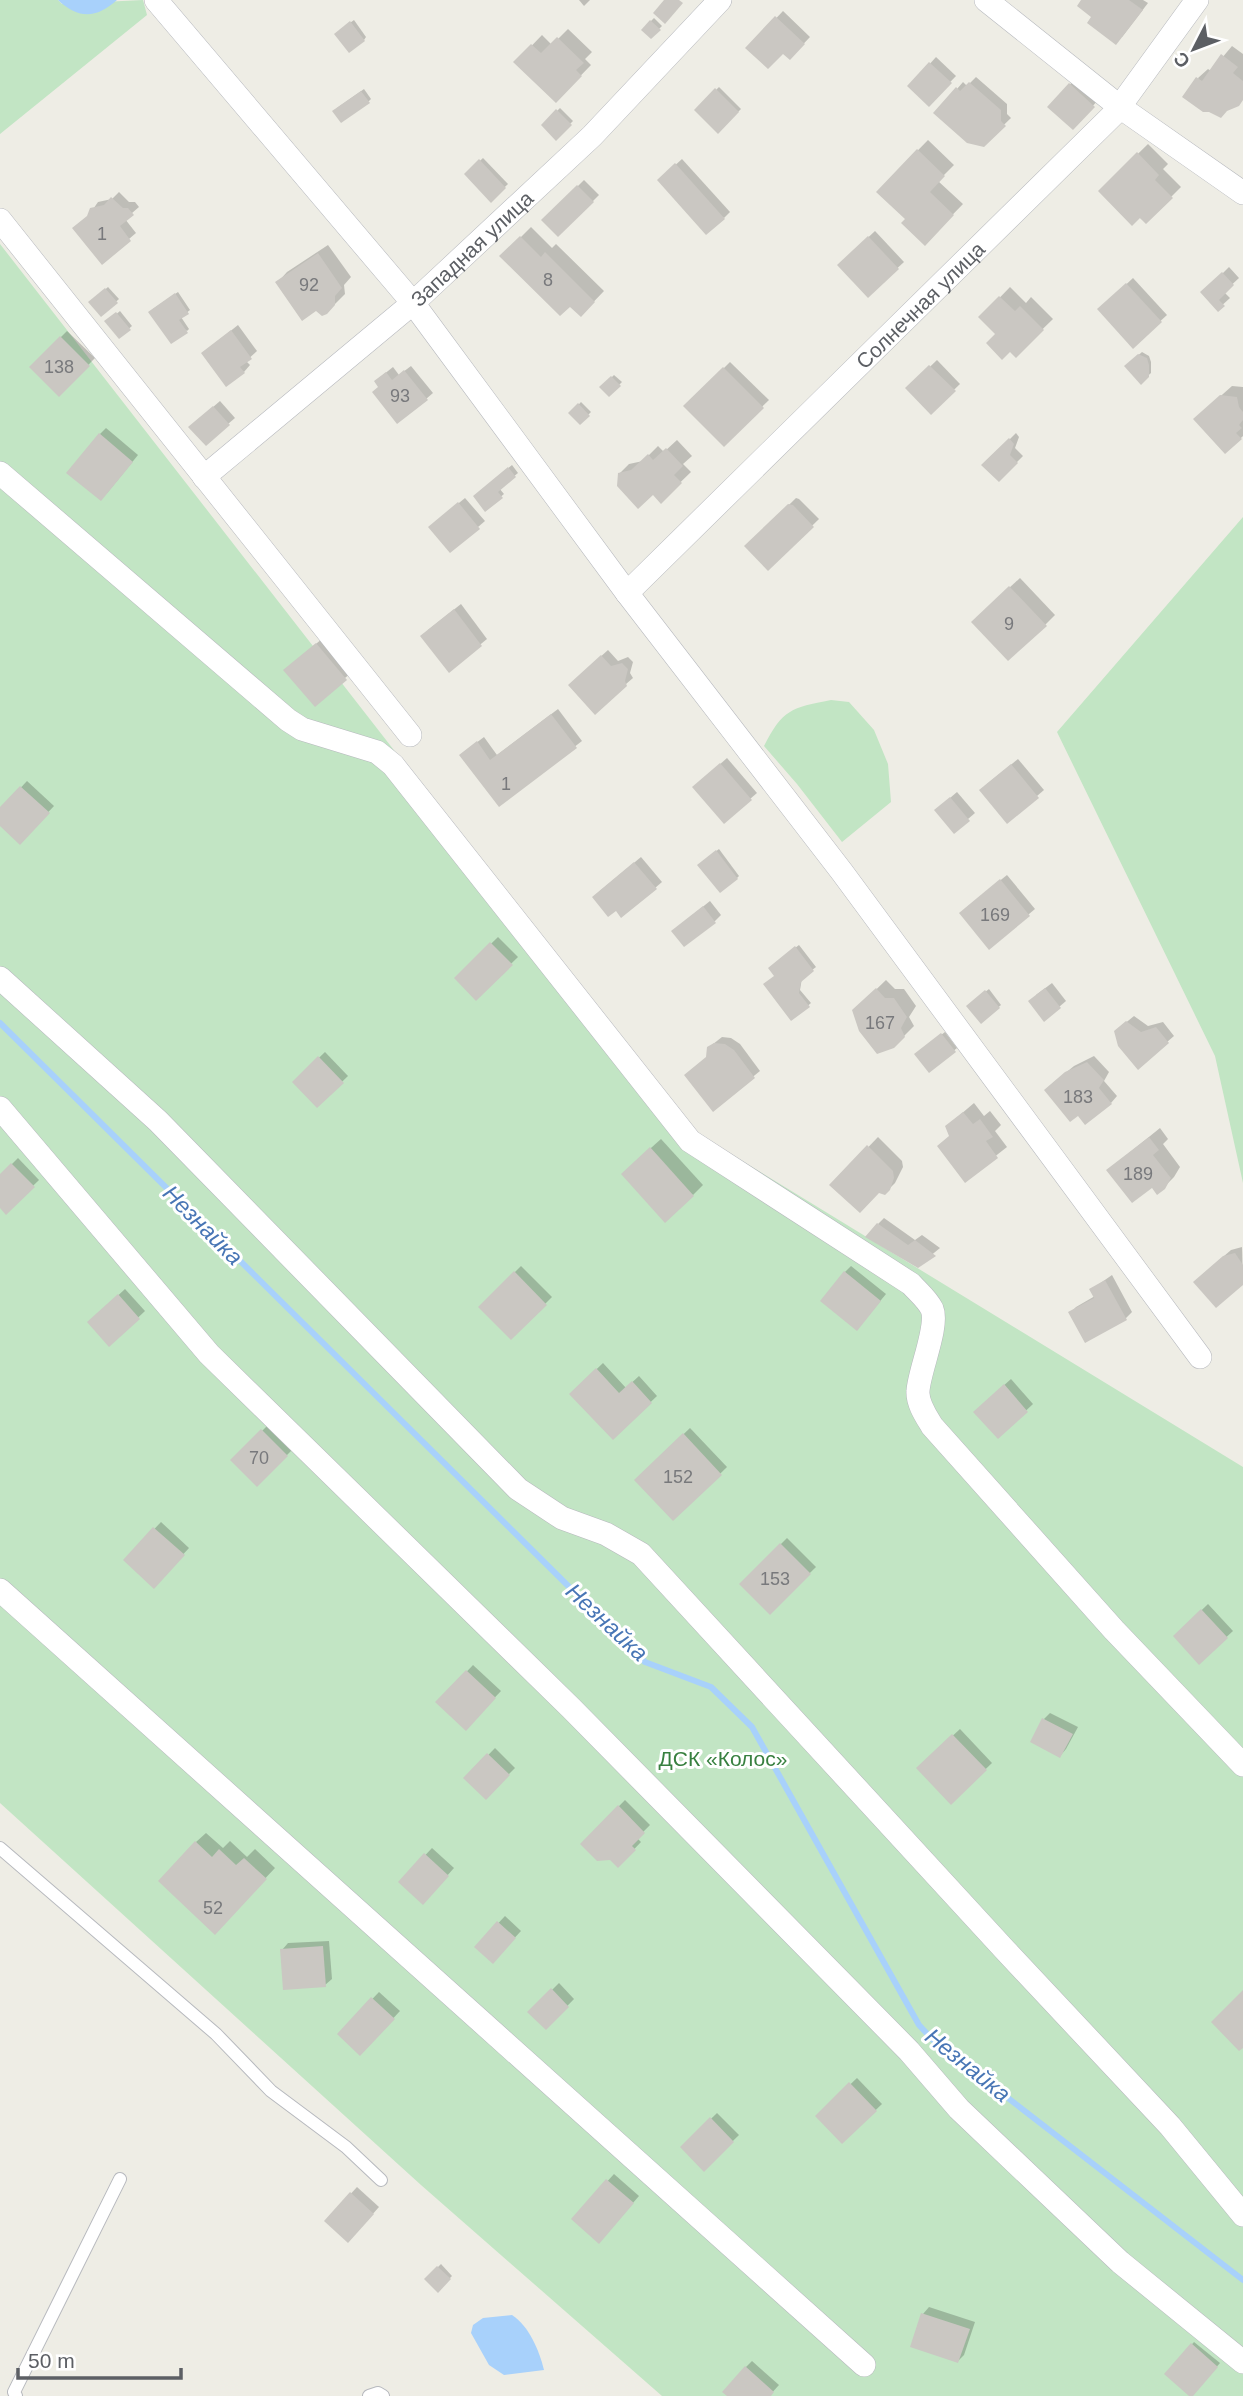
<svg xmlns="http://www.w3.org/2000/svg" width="1243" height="2396" font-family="Helvetica,sans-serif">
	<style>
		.green { fill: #c2e5c4 }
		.water { fill: #a8d1fb }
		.shadow { fill: #0003 }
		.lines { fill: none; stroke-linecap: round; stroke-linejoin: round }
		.stream { stroke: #a8d1fb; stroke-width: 6 }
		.building { fill: #cac7c2 }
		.service-casing { stroke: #b7b9be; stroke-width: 14 }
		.minor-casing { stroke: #b7b9be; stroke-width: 24 }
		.service { stroke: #fff; stroke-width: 12 }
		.minor { stroke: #fff; stroke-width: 23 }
		.labels { text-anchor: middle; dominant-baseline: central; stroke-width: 6; stroke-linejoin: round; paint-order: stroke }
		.number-label { font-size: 18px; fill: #78797c }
		.street-label { font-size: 21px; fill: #5c5f64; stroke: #fff }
		.park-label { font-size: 21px; fill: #388040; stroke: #fff }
		.water-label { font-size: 23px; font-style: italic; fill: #4876b5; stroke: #fff }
	</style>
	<rect width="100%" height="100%" fill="#eeede5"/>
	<g class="green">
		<polygon points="0,0 58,0 62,4 143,0 147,15 0,134"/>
		<polygon points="0,244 453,826 698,1134 1243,1467 1243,2396 662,2396 421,2185 0,1803"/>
		<polygon points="1243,517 1243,1183 1215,1056 1057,732"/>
		<path d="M831,700L849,702L874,730L888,764L891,802L842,842L797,784L764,746C783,709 791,708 831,700Z"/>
	</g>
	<g class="water">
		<path d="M58,0H117C97,18 79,20 58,0Z"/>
		<path d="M512,2315C529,2326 539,2350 544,2370L504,2375L489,2365L471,2333L473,2325L483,2318Z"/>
	</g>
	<g class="shadow">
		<polygon points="579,0 590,0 584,6"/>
		<polygon points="1084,0 1143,0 1148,3 1122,37 1094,17"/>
		<polygon points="783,11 810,37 790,58 783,51 748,48"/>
		<polygon points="654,18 662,26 651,37 643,29"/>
		<polygon points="354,20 366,37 364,40 339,31"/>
		<polygon points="568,29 592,52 585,59 591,65 556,101 516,62 542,35 552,45"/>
		<polygon points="1232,46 1243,54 1243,99 1210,110 1198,78 1208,69 1211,71"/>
		<polygon points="936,57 956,76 929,104 910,86"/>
		<polygon points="976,77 1007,104 1007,114 1011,118 983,145 957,89 963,82 967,86"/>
		<polygon points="1076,78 1099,99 1073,128 1049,107"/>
		<polygon points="719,87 741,109 718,132 696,110"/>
		<polygon points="364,89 371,99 369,101 337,108"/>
		<polygon points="560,108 573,121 556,138 543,125"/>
		<polygon points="928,140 954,165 938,181 963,204 925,243 907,219 878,191"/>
		<polygon points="1148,144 1168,164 1163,169 1181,187 1146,222 1100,191"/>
		<polygon points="483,158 508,184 491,200 466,174"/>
		<polygon points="682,159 730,212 724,218 659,180"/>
		<polygon points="584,180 599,195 559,235 544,220"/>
		<polygon points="119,192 129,202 135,202 139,207 125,219 136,233 102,262 89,215 98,202 112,199"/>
		<polygon points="531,227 552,248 556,244 604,291 581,315 570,304 502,256"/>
		<polygon points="875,231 904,262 868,295 839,265"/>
		<polygon points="328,245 351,277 344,285 345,294 326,313 278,282 287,272"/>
		<polygon points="1229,267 1239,278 1224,292 1230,298 1218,309 1203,293"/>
		<polygon points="1133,278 1167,315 1133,346 1100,309"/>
		<polygon points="108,287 119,299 102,314 91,302"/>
		<polygon points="1010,287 1026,303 1031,297 1053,319 1016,355 981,317"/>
		<polygon points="178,292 190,310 181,317 189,329 187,331 153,309"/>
		<polygon points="120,311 132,326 119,337 107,322"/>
		<polygon points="238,325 257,351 246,361 250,365 244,372 203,353"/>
		<polygon points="67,331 95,358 59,395 31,367"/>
		<polygon points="1142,352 1149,356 1151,362 1151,373 1141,382 1126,366"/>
		<polygon points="937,360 960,384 931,412 908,388"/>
		<polygon points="730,362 769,400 724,444 686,406"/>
		<polygon points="411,366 433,393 426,399 380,386 383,375 393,367 399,375"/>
		<polygon points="614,375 622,382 609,395 602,387"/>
		<polygon points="1232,386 1243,387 1243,436 1226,452 1205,410"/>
		<polygon points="220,401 235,418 228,424 197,421"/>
		<polygon points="581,402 591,412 580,423 571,413"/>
		<polygon points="106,428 138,455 107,493 100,434"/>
		<polygon points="1016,433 1019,437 1015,448 1023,456 999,480 984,465"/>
		<polygon points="677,440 692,456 683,464 691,472 661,501 653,493 619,474 629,464 643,461 658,446 664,452"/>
		<polygon points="512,465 518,473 499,488 504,494 486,509 475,496"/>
		<polygon points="465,498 485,521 478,527 437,521"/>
		<polygon points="796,498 799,499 819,519 768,569 747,546"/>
		<polygon points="1020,578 1055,615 1045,625 983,612"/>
		<polygon points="461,604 487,639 449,670 428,630"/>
		<polygon points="323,638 352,672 345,678 292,664"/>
		<polygon points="608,650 618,661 628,657 633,662 630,673 633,678 626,684 576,679"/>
		<polygon points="558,709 582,741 499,805 468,749 484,737 497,755"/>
		<polygon points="727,758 757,793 750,799 701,781"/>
		<polygon points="1018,759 1044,790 1037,796 987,784"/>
		<polygon points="27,781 54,806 20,842 0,824 0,810"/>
		<polygon points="957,792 975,813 954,831 943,804"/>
		<polygon points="719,849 739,876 737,878 702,862"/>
		<polygon points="641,857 662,882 655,888 600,891"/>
		<polygon points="1007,875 1035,909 989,948 967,907"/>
		<polygon points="710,901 721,915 715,921 680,925"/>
		<polygon points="498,937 518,957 476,998 456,978"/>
		<polygon points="799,945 816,967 802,978 800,990 811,1003 792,1019 773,965"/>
		<polygon points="886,980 895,989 904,989 916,1006 909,1017 914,1026 893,1047 854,1011"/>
		<polygon points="1052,983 1066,1001 1059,1007 1036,995"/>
		<polygon points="989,989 1001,1005 981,1022 968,1006"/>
		<polygon points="1134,1016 1148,1026 1163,1022 1174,1036 1138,1067 1123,1025"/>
		<polygon points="945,1032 957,1048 930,1070 919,1052"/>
		<polygon points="722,1037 731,1038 740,1044 760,1071 713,1109 707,1058 708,1048"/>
		<polygon points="325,1052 348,1076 317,1106 294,1082"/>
		<polygon points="1094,1056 1109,1072 1104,1081 1117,1096 1111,1103 1052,1084 1074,1066"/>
		<polygon points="974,1103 984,1116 990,1111 1001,1125 995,1131 1007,1147 965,1180 947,1126"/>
		<polygon points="1160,1128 1168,1139 1163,1144 1180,1167 1174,1177 1164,1187 1152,1186 1108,1170"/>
		<polygon points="878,1137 902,1161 903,1167 895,1183 885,1193 832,1185"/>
		<polygon points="661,1139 703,1185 693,1195 633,1164"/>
		<polygon points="18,1158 39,1180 6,1212 0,1206 0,1176"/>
		<polygon points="884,1218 915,1240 922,1235 940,1248 918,1266 878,1224"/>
		<polygon points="1242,1247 1243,1282 1201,1276 1231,1250"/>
		<polygon points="521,1266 552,1297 511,1338 480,1307"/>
		<polygon points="851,1266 886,1294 863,1322 845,1272"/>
		<polygon points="1112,1275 1132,1312 1126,1318 1086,1341 1070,1313 1076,1307 1095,1296 1092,1289"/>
		<polygon points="125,1289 145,1311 110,1344 96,1316"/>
		<polygon points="603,1363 626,1388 639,1376 657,1396 613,1438 571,1394"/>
		<polygon points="1011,1379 1033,1404 998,1437 982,1405"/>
		<polygon points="269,1424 293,1449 257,1485 233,1460"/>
		<polygon points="690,1428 727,1467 674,1519 636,1480"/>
		<polygon points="161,1522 189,1548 154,1586 125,1560"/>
		<polygon points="787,1538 816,1567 770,1612 741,1584"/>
		<polygon points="1208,1604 1233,1631 1199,1662 1175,1636"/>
		<polygon points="473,1665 501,1691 466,1728 438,1702"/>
		<polygon points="1050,1713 1078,1727 1066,1749 1060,1756 1044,1719"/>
		<polygon points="960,1729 992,1763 951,1802 918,1768"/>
		<polygon points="495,1748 515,1768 486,1797 466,1778"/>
		<polygon points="625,1800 650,1825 637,1838 641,1842 618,1866 610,1858 582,1844"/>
		<polygon points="206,1833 223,1848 230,1841 247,1857 255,1849 275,1868 224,1922 196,1842"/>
		<polygon points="432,1848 454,1868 429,1896 400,1882"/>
		<polygon points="505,1916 521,1931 493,1961 477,1946"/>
		<polygon points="329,1941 332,1979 325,1985 282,1950 288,1943"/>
		<polygon points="559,1983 574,1999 546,2028 530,2012"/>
		<polygon points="379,1992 400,2011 360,2054 339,2034"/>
		<polygon points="857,2078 882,2104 842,2142 817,2116"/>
		<polygon points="717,2113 739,2135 704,2169 682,2147"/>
		<polygon points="614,2174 639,2196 605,2235 573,2219"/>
		<polygon points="357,2187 379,2207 354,2235 326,2221"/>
		<polygon points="441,2264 452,2276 438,2290 426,2279"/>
		<polygon points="929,2307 975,2322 964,2355 958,2361 912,2346 923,2314"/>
		<polygon points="1194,2342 1220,2363 1191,2396 1166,2374"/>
		<polygon points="752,2361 779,2385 769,2396 730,2396 746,2367"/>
	</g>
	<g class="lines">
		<polyline class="stream" points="0,1023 645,1662 711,1687 752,1727 919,2025 933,2040 1243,2280"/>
	</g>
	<g class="building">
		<polygon points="664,0 679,0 683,3 665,24 653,13"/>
		<polygon points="1081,0 1129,0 1143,10 1116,45 1087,23 1091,17 1077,6"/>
		<polygon points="775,16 805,44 790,60 783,54 768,69 745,48"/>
		<polygon points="650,20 661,30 651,39 641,30"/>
		<polygon points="350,21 365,41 349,53 334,34"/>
		<polygon points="557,37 584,63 576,70 582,76 556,103 513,62 531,44 541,53"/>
		<polygon points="1221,54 1238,67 1233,73 1243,81 1243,100 1239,106 1227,111 1221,118 1209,112 1203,112 1182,97 1196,77 1202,81"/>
		<polygon points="929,62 952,83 929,107 907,86"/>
		<polygon points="969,82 1001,110 1001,121 1006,126 984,147 967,143 933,113 956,87 960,91"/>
		<polygon points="1069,83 1095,107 1073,130 1047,107"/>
		<polygon points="715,88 739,112 718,134 694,110"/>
		<polygon points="361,91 370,103 341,123 332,111"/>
		<polygon points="556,109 572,125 556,141 541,125"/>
		<polygon points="917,149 945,176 930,192 954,215 925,246 901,223 905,219 876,192"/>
		<polygon points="1137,152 1159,175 1155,180 1173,198 1146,224 1140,218 1132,226 1098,191"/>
		<polygon points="479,159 506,188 491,203 464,174"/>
		<polygon points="675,163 725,219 706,235 657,180"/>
		<polygon points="577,185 594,202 558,237 541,220"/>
		<polygon points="111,197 123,208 128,208 134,215 120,226 131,241 102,265 72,228 87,216 90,208 104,205"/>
		<polygon points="520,236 541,257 545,252 595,302 581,317 570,307 560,316 499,256"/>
		<polygon points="868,236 899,269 868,298 837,265"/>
		<polygon points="318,253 342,288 335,296 335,305 327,314 322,316 316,311 302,321 275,282"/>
		<polygon points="1222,272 1234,285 1219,300 1225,306 1218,312 1200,292"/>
		<polygon points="1126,283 1162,322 1133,349 1097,309"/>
		<polygon points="105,288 118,303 101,317 88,302"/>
		<polygon points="175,293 189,314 179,320 188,333 171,344 148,312"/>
		<polygon points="999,296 1015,311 1020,306 1044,330 1016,358 1010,352 1002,360 986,343 995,334 978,317"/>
		<polygon points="116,312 131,330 119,339 104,321"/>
		<polygon points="231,330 252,359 240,367 245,373 226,387 201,353"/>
		<polygon points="60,336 90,366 59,397 29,367"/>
		<polygon points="1138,354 1147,358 1149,365 1149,377 1141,385 1124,366"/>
		<polygon points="929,365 956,391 931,415 905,388"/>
		<polygon points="723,367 764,408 724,447 683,406"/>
		<polygon points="404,370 428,400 397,424 372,392 378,387 374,381 386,372 392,380"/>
		<polygon points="611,376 621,386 609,397 599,387"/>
		<polygon points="1220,395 1237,397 1239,407 1243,412 1243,420 1239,425 1242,428 1236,433 1242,439 1225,454 1193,419"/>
		<polygon points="578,403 590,416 580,425 568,413"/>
		<polygon points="213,406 230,425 206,446 188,427"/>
		<polygon points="99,433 133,462 101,501 66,473"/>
		<polygon points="1009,438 1014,444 1010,455 1018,463 999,482 981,465"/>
		<polygon points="666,448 683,466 674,475 682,483 661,504 653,495 638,509 617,486 618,473 631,470 648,454 653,460"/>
		<polygon points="508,467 516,477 498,492 503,498 485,512 473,496"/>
		<polygon points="458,502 480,529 450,553 428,527"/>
		<polygon points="788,504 793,505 814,527 768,571 744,546"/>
		<polygon points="1009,586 1047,626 1008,661 971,622"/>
		<polygon points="454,609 482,646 449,673 420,636"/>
		<polygon points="316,643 347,680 315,707 283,670"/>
		<polygon points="601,655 611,666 622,663 628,669 625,681 627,686 595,715 568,685"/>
		<polygon points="551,714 577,748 499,807 459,755 477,741 490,760"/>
		<polygon points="720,763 752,800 724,824 692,787"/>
		<polygon points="1011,764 1039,798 1007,824 979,790"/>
		<polygon points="20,786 50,813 20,845 0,826 0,807"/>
		<polygon points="950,797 970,821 954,834 934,810"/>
		<polygon points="716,850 738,879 720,893 697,865"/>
		<polygon points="634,862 657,889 621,918 616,911 608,917 592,897"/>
		<polygon points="1000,879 1030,916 989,950 959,913"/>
		<polygon points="703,906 716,923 684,947 671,931"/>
		<polygon points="490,942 513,965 476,1001 454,978"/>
		<polygon points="795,946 814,971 801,982 799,993 810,1007 791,1021 763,984 774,976 768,968"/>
		<polygon points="876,988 885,998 894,998 907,1017 901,1028 905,1037 894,1048 877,1054 859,1031 852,1010"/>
		<polygon points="1045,988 1061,1008 1044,1022 1028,1001"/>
		<polygon points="985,990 1000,1008 981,1024 966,1006"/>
		<polygon points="1126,1021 1141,1032 1156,1027 1169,1043 1138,1070 1118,1046 1114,1031"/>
		<polygon points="941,1033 956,1052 929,1073 914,1054"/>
		<polygon points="714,1043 725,1044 734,1050 755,1078 713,1112 684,1075 706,1057 707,1047"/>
		<polygon points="318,1056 344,1083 317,1108 292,1082"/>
		<polygon points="1087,1062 1104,1080 1099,1088 1112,1104 1085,1125 1078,1116 1070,1122 1044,1090 1065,1072"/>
		<polygon points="963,1112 973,1124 980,1119 993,1137 986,1141 998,1158 965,1183 937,1146 949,1136 945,1126"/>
		<polygon points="1149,1137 1159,1150 1153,1155 1171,1178 1165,1189 1157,1195 1152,1188 1132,1203 1106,1170"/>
		<polygon points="867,1145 893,1171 894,1178 890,1190 885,1195 879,1193 860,1213 829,1185"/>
		<polygon points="650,1147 694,1196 665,1223 621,1174"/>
		<polygon points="11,1163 35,1187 6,1215 0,1208 0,1174"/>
		<polygon points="877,1223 908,1245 915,1240 936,1256 918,1268 865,1237"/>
		<polygon points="1235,1253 1243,1265 1243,1285 1216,1308 1193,1282 1223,1256"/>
		<polygon points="514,1271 547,1305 511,1340 478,1307"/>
		<polygon points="844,1271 881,1301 857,1331 820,1301"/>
		<polygon points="1105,1280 1127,1320 1085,1343 1068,1312 1094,1298 1089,1289"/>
		<polygon points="118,1294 140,1319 109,1347 87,1322"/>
		<polygon points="596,1368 619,1393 632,1381 652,1403 613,1440 569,1394"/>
		<polygon points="1004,1384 1028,1412 998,1439 973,1412"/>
		<polygon points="261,1429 288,1456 257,1487 230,1460"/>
		<polygon points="683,1433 722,1475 673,1521 634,1480"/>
		<polygon points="153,1527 185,1555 154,1589 123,1560"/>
		<polygon points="780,1543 811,1574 770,1615 739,1584"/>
		<polygon points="1201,1609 1228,1638 1199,1665 1173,1636"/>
		<polygon points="466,1670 496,1698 466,1731 435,1702"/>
		<polygon points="1042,1718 1073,1734 1060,1758 1030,1742"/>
		<polygon points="952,1734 987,1770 951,1805 916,1768"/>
		<polygon points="487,1753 510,1775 486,1800 463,1778"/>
		<polygon points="618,1805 645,1833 632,1846 636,1850 618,1868 610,1860 597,1861 580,1844"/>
		<polygon points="195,1841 212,1857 219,1849 236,1865 244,1858 267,1879 215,1935 158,1881"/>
		<polygon points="424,1853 449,1876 423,1905 398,1882"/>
		<polygon points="497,1921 516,1938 493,1964 474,1947"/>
		<polygon points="323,1946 326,1987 283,1990 280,1949"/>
		<polygon points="551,1988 569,2007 546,2030 527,2012"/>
		<polygon points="1243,1990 1243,2048 1239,2051 1211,2022"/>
		<polygon points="371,1997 395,2019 360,2056 337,2034"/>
		<polygon points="849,2082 877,2111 842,2144 815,2116"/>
		<polygon points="710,2117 734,2142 704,2172 680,2147"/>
		<polygon points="606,2179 634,2203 599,2244 571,2219"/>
		<polygon points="350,2192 374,2214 348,2243 324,2221"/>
		<polygon points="437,2266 451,2279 438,2293 424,2279"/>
		<polygon points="921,2313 970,2329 958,2363 910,2347"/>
		<polygon points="1191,2343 1218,2367 1193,2396 1189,2396 1164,2374"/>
		<polygon points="745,2366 774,2392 771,2396 727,2396 722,2392"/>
	</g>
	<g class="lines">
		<g class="service-casing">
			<g id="service">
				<polyline points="0,1848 216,2034 271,2091 346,2147 381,2180"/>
				<polyline points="16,2396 14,2392 120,2179"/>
				<polyline points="369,2396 378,2393 383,2396"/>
			</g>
		</g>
		<g class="minor-casing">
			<g id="minor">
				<polyline points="156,0 413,303 627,593 842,872 1200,1357"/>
				<polyline points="986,0 1120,107 1243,193"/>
				<polyline points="0,220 410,735"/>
				<path d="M0,473L288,720L302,729L377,752L393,765L690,1141L911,1284C918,1292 927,1299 932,1309C939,1326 919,1371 918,1391C917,1403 926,1416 932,1426L1114,1630L1243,1765"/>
				<path id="s1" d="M204,477L413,303L592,136L720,0"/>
				<path id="s2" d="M627,593L1115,113L1197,0"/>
				<polyline points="0,978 158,1121 518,1489 562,1518 606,1534 641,1554 1005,1950 1170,2126 1243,2215"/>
				<polyline points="0,1108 209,1354 571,1708 909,2051 959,2109 1120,2262 1243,2362"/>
				<polyline points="0,1590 864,2365"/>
			</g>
		</g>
		<use href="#service" class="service"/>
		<use href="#minor" class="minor"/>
	</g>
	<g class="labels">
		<g class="number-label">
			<text x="102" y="234">1</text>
			<text x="548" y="280">8</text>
			<text x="309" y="285">92</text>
			<text x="59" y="367">138</text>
			<text x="400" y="396">93</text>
			<text x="1009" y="624">9</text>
			<text x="506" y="784">1</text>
			<text x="995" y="915">169</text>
			<text x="880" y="1023">167</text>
			<text x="1078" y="1097">183</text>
			<text x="1138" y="1174">189</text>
			<text x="259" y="1458">70</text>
			<text x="678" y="1477">152</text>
			<text x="775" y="1579">153</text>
			<text x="213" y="1908">52</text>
		</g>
		<g class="street-label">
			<text stroke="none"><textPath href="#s1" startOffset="352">Западная улица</textPath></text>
			<text stroke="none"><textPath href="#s2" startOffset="411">Солнечная улица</textPath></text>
		</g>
		<g class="park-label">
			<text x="723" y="1758">ДСК «Колос»</text>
		</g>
		<g class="water-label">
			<text transform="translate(203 1225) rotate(45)">Незнайка</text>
			<text transform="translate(607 1622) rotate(43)">Незнайка</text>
			<text transform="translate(968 2065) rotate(39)">Незнайка</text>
		</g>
	</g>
	<g transform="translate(1194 49) rotate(228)" stroke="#ffffff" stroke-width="5" paint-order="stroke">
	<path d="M0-5L12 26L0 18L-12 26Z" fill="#5c5f64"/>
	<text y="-10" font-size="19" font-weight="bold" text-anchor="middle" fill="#5c5f64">С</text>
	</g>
	<path d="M18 2368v10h163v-10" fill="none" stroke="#5c5f64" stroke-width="3.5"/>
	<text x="28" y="2368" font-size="21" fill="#5c5f64" stroke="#ffffff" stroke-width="5" paint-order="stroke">50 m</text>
</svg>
